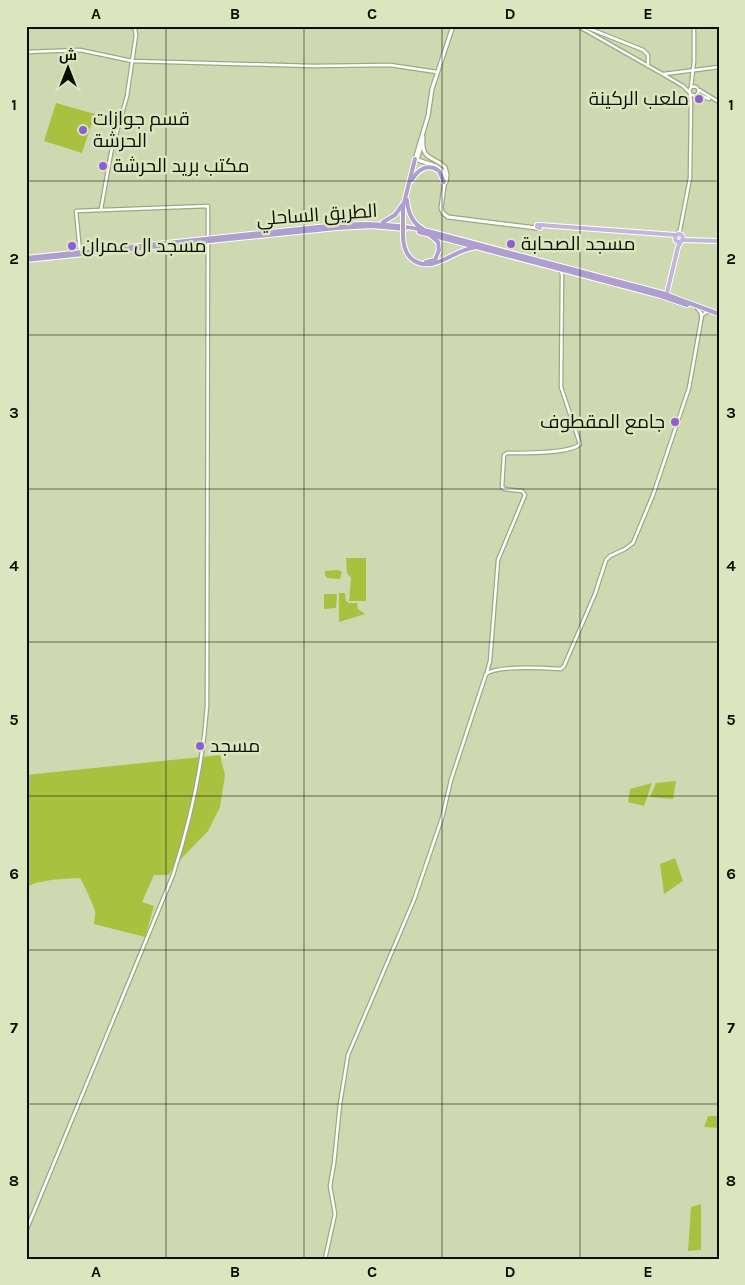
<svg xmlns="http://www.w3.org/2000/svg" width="745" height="1285" font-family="Karla,Cairo,sans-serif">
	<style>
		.green { fill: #aac140 }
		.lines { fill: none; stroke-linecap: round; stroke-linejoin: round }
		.tertiary-casing { stroke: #9ea781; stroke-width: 5 }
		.secondary-casing { stroke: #9ea781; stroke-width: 5.5 }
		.primary-casing { stroke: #fff; stroke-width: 6 }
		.trunk-casing { stroke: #fff; stroke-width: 6 }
		.tertiary { stroke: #fff; stroke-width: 2.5 }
		.secondary { stroke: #fff; stroke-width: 3 }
		.primary { stroke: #c3b6dc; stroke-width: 4 }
		.trunk { stroke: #af9ed0; stroke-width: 4 }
		.trunk-bridge-casing { stroke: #fff; stroke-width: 6; stroke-linecap: butt }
		.trunk-bridge { stroke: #af9ed0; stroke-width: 4 }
		.grid { fill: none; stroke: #0a0d02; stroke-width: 1; stroke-opacity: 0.55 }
		.poi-dot { fill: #8e5ed7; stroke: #dce6be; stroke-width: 2 }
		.labels { text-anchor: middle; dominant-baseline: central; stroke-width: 5; stroke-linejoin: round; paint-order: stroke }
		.poi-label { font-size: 19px; fill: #0a0d02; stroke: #dce6be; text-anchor: start }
		.street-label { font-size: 19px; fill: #0a0d02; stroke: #dce6be }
		.neatline { fill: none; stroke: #0a0d02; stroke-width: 2 }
		.grid-label { font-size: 16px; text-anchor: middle; font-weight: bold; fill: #0a0d02 }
	</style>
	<rect width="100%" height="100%" fill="#cfd9b1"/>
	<g class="green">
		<polygon points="56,103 95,114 82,153 44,141"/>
		<polygon points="346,558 366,558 366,601 349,601 351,578 347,573"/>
		<polygon points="338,570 342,572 340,579 327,578 325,575 325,571"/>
		<polygon points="339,593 345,593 346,601 349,603 357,603 358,609 365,614 339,622"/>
		<polygon points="324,594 337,594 336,608 324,609"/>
		<path d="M220,755L225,775L220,807L208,831L181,859L168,875H154L142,902L154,906L145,937L94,924C94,920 96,915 95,911C95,909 82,880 80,878C66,879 37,879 26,888V775Z"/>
		<polygon points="676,781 673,799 650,797 656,783"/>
		<polygon points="652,783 644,806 628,802 630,789"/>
		<polygon points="675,858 683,881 664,894 660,864"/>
		<polygon points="708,1116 719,1116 719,1128 704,1127"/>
		<polygon points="701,1204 701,1250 688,1251 691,1207"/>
	</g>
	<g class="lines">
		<g class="tertiary-casing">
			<g id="tertiary">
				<polyline points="578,26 666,76 683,86 689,92"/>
				<polyline points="583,26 643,50 648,55 648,66"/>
				<polyline points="26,52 80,50 132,61 313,66 390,65 437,72"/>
				<polyline points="664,74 719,67"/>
				<circle cx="694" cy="91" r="4.5"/>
				<polyline points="691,87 694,61 694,26"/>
				<polyline points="699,90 719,102"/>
				<polyline points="697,94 709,99"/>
				<polyline points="101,209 111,153 127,96 136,35 135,29 130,26"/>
				<polyline points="677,234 680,230 690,178 691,102 690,94"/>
				<polyline points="697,308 701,313 701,317"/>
				<path d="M487,672L490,661L498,560L525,495L522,491L504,489L502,487L504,455L507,453C523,453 570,454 580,444L561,387L562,274L559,269"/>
				<path d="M26,1231L173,875C191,819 203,764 207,706L208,206L76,211L80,252"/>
				<path d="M325,1259L335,1214L330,1186L334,1163L340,1104L348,1055L414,900L442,818L451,780L486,674C497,665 545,668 561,669L564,666L595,594L606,560L610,556L625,549L633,543L653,495L689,388L702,315L707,312"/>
			</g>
		</g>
		<g class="secondary-casing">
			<g id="secondary">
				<polyline points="453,26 432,89 428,116 415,159 436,166 443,171 445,179 441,208 443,213 448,217 537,228"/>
				<path d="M423,137C421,161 432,155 445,167L447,175L446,182"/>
				<polyline points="417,160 422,143"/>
			</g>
		</g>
		<g class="primary-casing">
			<g id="primary">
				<polygon points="537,225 540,225 540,228 537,227"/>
				<polyline points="540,225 676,235"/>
				<circle cx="679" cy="238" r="4"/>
				<polyline points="682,240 719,241"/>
				<polyline points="666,297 678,247 681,241"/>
			</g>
		</g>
		<g class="trunk-casing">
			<g id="trunk">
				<path d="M412,180C418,169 428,163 439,171L444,182"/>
				<path d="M407,200C408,213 412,223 423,229"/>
				<polyline points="383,222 395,215 403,204"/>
				<polyline points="403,224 403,207 415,159"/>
				<polyline points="419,232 661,296 687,305"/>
				<path d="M403,235C403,245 405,254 413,260C434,274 453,250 473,248"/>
				<path d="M26,258L318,227C357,223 389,222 428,231L662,293L719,314"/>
				<polyline points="26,260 337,228 372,226 405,229"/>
				<polyline points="426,262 435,260 439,250 438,242 431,236"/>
			</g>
		</g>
		<use href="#tertiary" class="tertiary"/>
		<use href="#secondary" class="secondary"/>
		<use href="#primary" class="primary"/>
		<use href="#trunk" class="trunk"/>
		<g class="trunk-bridge-casing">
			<polyline id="trunk-bridge" points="403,224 403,235"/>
		</g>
		<use href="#trunk-bridge" class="trunk-bridge"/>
	</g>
	<path class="grid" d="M166,26V1259M304,26V1259M442,26V1259M580,26V1259M26,181H719M26,335H719M26,489H719M26,642H719M26,796H719M26,950H719M26,1104H719"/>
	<g class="poi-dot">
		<circle cx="699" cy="99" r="5"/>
		<circle cx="83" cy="130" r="5"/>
		<circle cx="103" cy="166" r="5"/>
		<circle cx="511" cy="244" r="5"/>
		<circle cx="72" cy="246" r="5"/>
		<circle cx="675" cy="422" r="5"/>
		<circle cx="200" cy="746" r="5"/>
	</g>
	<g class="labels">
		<g class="poi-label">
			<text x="689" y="99" text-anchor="end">ملعب الركينة</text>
			<text x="93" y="119">قسم جوازات<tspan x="93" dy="22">الحرشة</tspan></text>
			<text x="113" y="166">مكتب بريد الحرشة</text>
			<text x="521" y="244">مسجد الصحابة</text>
			<text x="82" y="246">مسجد ال عمران</text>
			<text x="665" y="422" text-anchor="end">جامع المقطوف</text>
			<text x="210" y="746">مسجد</text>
		</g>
		<g class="street-label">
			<text transform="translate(317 215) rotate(-4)">الطريق الساحلي</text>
		</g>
	</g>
	<rect width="745" height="1285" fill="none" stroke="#dce6be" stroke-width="55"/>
	<g transform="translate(68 68)" stroke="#dce6be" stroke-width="4" paint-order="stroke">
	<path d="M0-4L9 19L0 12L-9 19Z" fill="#0a0d02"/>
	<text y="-8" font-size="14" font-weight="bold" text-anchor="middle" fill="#0a0d02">ش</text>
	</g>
	<rect x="28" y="28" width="690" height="1230" class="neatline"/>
	<g class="grid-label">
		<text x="96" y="19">A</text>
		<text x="235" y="19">B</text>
		<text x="372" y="19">C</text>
		<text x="510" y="19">D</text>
		<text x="648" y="19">E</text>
		<text x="14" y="110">1</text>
		<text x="731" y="110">1</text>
		<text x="14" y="264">2</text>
		<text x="731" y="264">2</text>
		<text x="14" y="418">3</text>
		<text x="731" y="418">3</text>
		<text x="14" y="571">4</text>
		<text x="731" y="571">4</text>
		<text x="14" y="725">5</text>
		<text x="731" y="725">5</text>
		<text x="14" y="879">6</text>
		<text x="731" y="879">6</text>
		<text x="14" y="1033">7</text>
		<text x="731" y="1033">7</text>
		<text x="14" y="1186">8</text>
		<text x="731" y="1186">8</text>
		<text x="96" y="1277">A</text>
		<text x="235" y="1277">B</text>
		<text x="372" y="1277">C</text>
		<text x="510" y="1277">D</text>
		<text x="648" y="1277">E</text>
	</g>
</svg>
